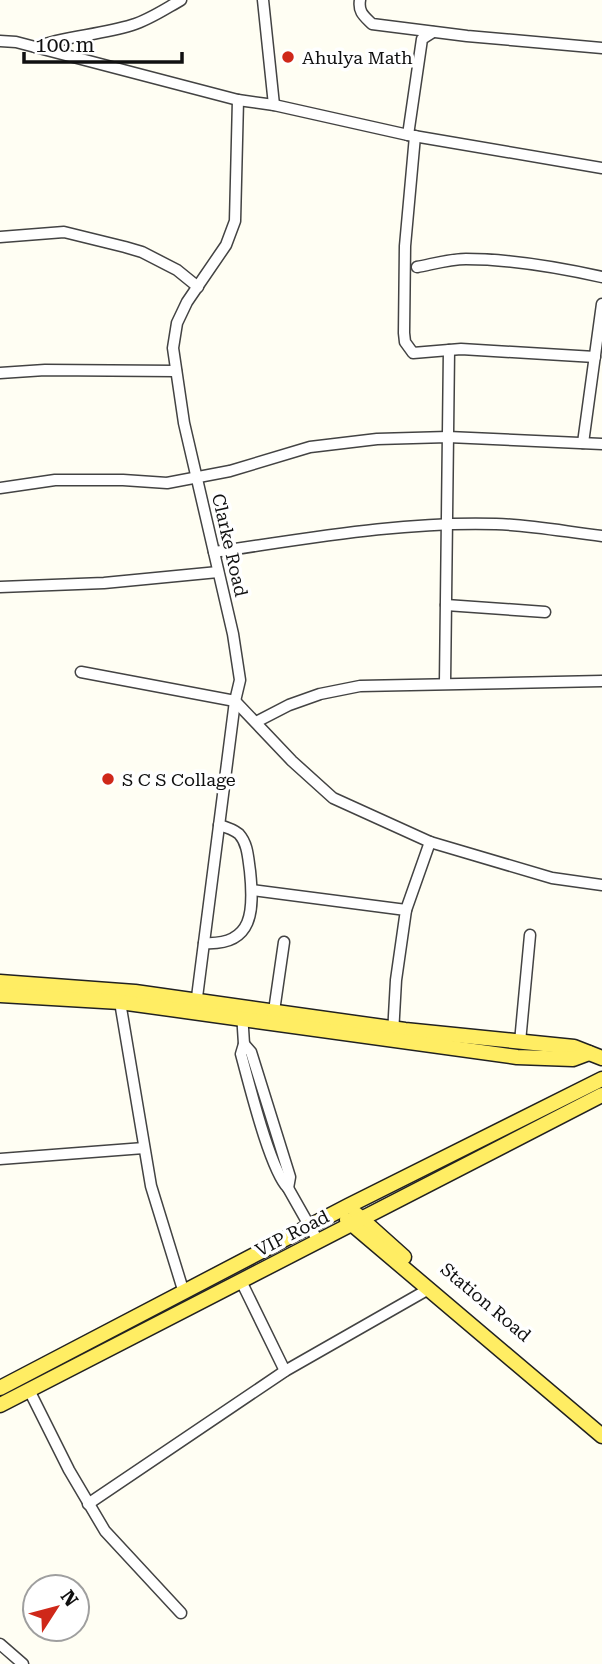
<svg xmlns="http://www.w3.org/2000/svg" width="602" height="1664" font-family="'Roboto Serif',serif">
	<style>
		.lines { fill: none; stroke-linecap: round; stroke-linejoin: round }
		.minor-casing { stroke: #434343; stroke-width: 13 }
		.major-casing { stroke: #212121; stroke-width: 17 }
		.minor { stroke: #fff; stroke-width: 10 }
		.major { stroke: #ffed63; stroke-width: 14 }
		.poi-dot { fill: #cf2819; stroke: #fff; stroke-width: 2.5 }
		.labels { text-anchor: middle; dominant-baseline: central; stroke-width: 7; stroke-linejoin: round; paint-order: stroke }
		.poi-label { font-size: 18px; fill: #101010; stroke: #fff; text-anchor: start }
		.street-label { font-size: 18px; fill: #101010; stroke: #fff }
	</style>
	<rect width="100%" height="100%" fill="#fffef3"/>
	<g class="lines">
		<g class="minor-casing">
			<g id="minor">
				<polyline points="263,0 274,105"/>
				<path d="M360,0C358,12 364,16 372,24L467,36L602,48"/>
				<polyline points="0,41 16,42 238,100 274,105 408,135 602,168"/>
				<path d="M35,47C66,36 100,35 132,25C149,20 165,9 181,0"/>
				<polyline points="408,135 422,39 433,32"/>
				<polyline points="415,136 405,246 404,333 405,342 413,353 461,349 595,357"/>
				<polyline points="0,237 64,232 125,247 142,252 177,270 198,287"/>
				<path d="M417,267C433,264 450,259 466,259C512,259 557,267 602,277"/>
				<polyline points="0,373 45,370 176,371"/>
				<polyline points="583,443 602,304"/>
				<polyline points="0,488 55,480 123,480 167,483 230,471 310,447 377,439 448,437 602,444"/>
				<path d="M214,552C305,539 403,521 496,524C531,525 567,532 602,536"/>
				<polyline points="0,587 104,583 218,572"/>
				<polyline points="446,605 545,612"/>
				<polyline points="81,672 235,701 292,761 333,798 430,842 552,878 602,885"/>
				<polyline points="445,683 449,350"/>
				<polyline points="256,722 289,705 320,694 360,686 602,681"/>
				<polyline points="252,890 406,910 396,980 393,1034"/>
				<polyline points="406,910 430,842"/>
				<path d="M204,943C254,946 254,910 250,871C248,858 248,844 239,834C233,829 226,827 219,825"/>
				<polyline points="120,1002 151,1186 184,1293"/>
				<polyline points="196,1005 235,701 240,680 233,634 184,423 173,348 177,323 187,302 226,245 235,221 238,100"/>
				<polyline points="274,1011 284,942"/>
				<path d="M242,1013L244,1044L241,1054C249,1083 270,1170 288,1188L318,1241"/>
				<polyline points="520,1042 530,935"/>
				<polyline points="244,1044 251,1052 290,1177 288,1188"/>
				<polyline points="0,1159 144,1148"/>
				<polyline points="241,1281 285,1371"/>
				<polyline points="29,1390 69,1470 105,1531 181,1613"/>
				<polyline points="88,1504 285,1371 427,1290"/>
				<polyline points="0,1644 23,1664"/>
			</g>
		</g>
		<g class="major-casing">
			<g id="major">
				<polyline points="0,982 135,992 405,1030 574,1047 602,1058"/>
				<polyline points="0,995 120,1002 517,1057 573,1059 589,1053"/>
				<polyline points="356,1214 404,1257"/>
				<polyline points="347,1220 602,1436"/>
				<polyline points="0,1388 348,1206 602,1079"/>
				<polyline points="0,1405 602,1095"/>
			</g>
		</g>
		<use href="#minor" class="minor"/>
		<use href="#major" class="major"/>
	</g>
	<g class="poi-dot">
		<circle cx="288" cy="57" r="7"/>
		<circle cx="108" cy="779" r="7"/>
	</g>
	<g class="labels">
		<g class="poi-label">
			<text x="302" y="57">Ahulya Math</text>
			<text x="122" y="779">S C S Collage</text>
		</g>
		<g class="street-label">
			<text transform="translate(230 545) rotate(77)">Clarke Road</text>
			<text transform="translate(292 1233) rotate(-27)">VIP Road</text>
			<text transform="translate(486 1302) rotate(40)">Station Road</text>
		</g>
	</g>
	<g transform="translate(56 1608) rotate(54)"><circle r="33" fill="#ffffff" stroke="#9f9f9f" stroke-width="2"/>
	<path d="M0-5L12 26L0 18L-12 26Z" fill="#cf2819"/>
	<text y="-10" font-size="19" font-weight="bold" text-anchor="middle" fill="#101010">N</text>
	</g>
	<path d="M24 52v10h158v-10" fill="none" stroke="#101010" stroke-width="3.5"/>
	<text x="35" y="52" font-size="21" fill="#101010" stroke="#ffffff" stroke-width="5" paint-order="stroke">100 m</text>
</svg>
